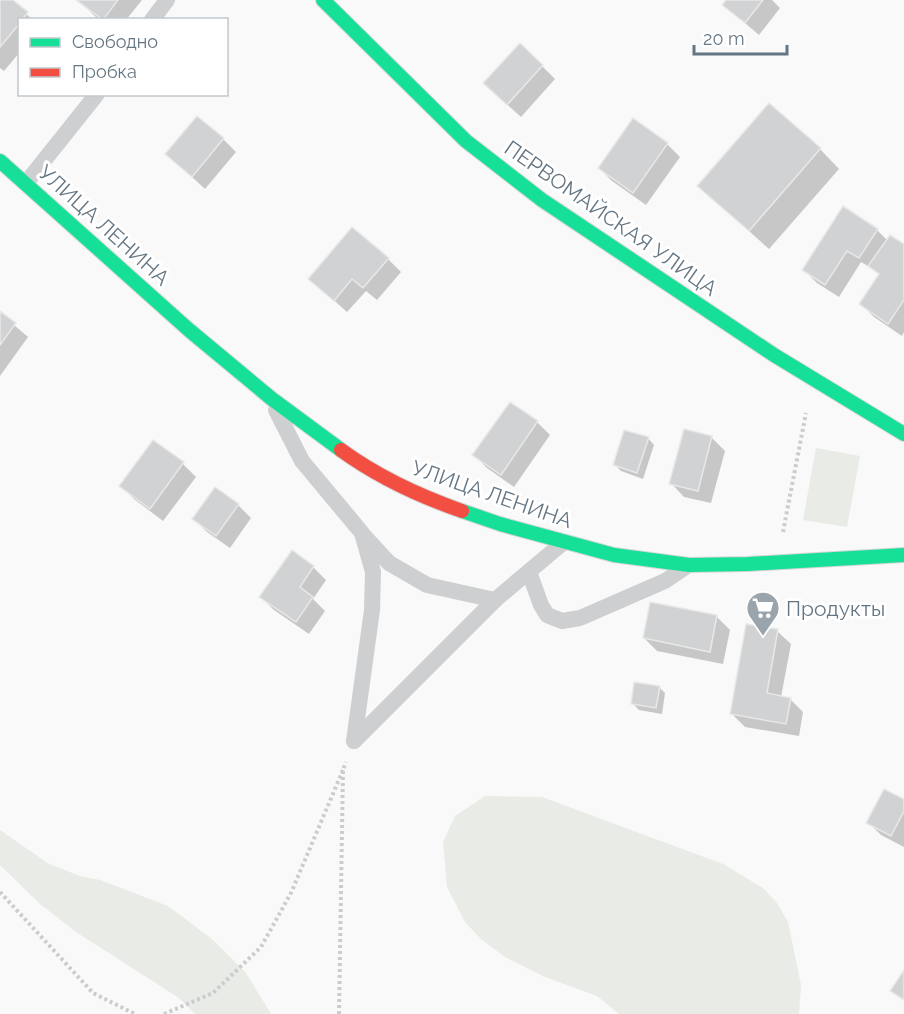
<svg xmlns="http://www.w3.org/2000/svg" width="904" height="1014" font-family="Raleway,sans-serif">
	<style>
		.green { fill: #e8ebe6 }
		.shadow { fill: #0003 }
		.building { fill: #d0d2d3; stroke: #e8e8e8; stroke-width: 1.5 }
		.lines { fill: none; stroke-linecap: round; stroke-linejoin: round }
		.fast-casing { stroke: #d5d6d7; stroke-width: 16 }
		.jam-casing { stroke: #d5d6d7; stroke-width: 16 }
		.path { stroke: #cbcccd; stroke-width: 4; stroke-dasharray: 3 3; stroke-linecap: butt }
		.lane { stroke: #cecfd0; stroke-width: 16 }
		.fast { stroke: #16e098; stroke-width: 14 }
		.jam { stroke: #f24e42; stroke-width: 14 }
		.labels { text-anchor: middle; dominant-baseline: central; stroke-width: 6; stroke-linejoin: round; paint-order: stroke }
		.street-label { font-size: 21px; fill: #657683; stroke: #fff }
		.poi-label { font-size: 21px; fill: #657683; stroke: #fff; text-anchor: start }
	</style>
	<rect width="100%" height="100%" fill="#f9f9f9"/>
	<g class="green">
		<polygon points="816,448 860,456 847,527 803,520"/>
		<polygon points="485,796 542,797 723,864 763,888 777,903 788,922 801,985 799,1014 619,1014 597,996 545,977 505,957 482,940 465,922 447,887 443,842 455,816"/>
		<polygon points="0,830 49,864 80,876 100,880 168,906 212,939 246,973 271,1014 195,1014 179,998 76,932 40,904 0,865"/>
	</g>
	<g class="shadow">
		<polygon points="0,0 11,0 33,20 20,20 20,52 4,71 0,68"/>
		<polygon points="78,0 142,0 126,20 99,20"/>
		<polygon points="728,0 772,0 780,8 759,35 724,5"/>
		<polygon points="542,66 555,79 521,117 498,96"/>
		<polygon points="634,120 667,144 680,157 646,205 612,181 599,168"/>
		<polygon points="223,139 236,152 205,189 167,154"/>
		<polygon points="820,149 839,169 769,249 699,186"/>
		<polygon points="877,230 888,241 904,246 904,332 902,336 874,317 861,304 880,276 873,269 861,262 839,297 817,283 804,270"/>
		<polygon points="388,259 401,272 377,300 366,291 347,312 310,279"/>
		<polygon points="0,313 28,337 0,376"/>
		<polygon points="511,404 537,422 550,435 514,487 487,468 474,455"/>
		<polygon points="648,438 654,445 643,479 621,471 615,465"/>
		<polygon points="712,438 725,451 711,503 684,497 671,483"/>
		<polygon points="183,464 196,477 163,521 134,499 121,486"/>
		<polygon points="216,489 238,505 251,518 230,548 207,532 194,519"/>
		<polygon points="313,567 326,580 313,599 325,611 309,634 274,610 261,597"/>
		<polygon points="717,617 730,630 723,664 657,651 644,638"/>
		<polygon points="777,631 791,644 781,697 790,699 803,712 799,736 745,727 732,714"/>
		<polygon points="659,687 665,693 662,714 639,710 633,704"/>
		<polygon points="904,801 904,847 881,835 868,822"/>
	</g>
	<g class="building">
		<polygon points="0,0 13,0 28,12 22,20 20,20 20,23 0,47"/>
		<polygon points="76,0 118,0 103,20"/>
		<polygon points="726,0 763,0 745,23 722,5"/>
		<polygon points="520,43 543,65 507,105 483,83"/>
		<polygon points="769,103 821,148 749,231 697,186"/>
		<polygon points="197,116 224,138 192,177 165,154"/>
		<polygon points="633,118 668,143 633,193 598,168"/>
		<polygon points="843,206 878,229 859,258 847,251 825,285 802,270"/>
		<polygon points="352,227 389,258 363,288 352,279 334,301 308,279"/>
		<polygon points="890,235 904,244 904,300 888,324 859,304 879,274 868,266"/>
		<polygon points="0,311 16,323 0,345"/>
		<polygon points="510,402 538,421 501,475 472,455"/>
		<polygon points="684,429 712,436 698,491 669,484"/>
		<polygon points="624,430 649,437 637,473 613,465"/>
		<polygon points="153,440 184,462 150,509 119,486"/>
		<polygon points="215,487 239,504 216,536 192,519"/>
		<polygon points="292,550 314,566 300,587 313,597 296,622 259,597"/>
		<polygon points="650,602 717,615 710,652 643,638"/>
		<polygon points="746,624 778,629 767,693 791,698 786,724 730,714"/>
		<polygon points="634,682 660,686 656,708 631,704"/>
		<polygon points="884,789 904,799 904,811 891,836 866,823"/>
		<polygon points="904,970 904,1000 890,991"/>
	</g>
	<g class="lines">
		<g class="fast-casing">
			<g id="fast">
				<polyline points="323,0 466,141 542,200 774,355 904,434"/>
				<polyline points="0,161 189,330 272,399 341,450"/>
				<polyline points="462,511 500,524 614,555 689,565 748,564 904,555"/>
			</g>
		</g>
		<g class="jam-casing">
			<path id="jam" d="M341,450C378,477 419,496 462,511"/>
		</g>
		<g class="path">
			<polyline points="783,532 806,413"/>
			<polyline points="0,892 93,993 135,1014"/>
			<polyline points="164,1014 213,993 261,947 291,893 343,770"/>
			<polyline points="339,1014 343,770 346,762"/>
		</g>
		<g class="lane">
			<polyline points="152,20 167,0"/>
			<polyline points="26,183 97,94"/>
			<polyline points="276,410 302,461 362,533 373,572 372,610 354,741"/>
			<polyline points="365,537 389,563 427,585 495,600"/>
			<polyline points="529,572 541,605 547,615 562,621 580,618 665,581 687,566"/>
			<polyline points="354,741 495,600 564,542"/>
		</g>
		<use href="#fast" class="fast"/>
		<use href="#jam" class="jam"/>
	</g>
	<defs>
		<g id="supermarket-pin" transform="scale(1.725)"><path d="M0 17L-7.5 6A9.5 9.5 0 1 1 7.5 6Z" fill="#99a4ac" stroke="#fff"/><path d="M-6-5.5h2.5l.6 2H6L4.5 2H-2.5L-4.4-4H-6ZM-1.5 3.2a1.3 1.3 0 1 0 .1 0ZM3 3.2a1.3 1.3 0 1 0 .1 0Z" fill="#fff"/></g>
	</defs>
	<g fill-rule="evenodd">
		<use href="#supermarket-pin" x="763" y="608"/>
	</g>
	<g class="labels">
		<g class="street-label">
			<text transform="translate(611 218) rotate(35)">ПЕРВОМАЙСКАЯ УЛИЦА</text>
			<text transform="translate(104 225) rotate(42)">УЛИЦА ЛЕНИНА</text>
			<text transform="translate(492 494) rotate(19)">УЛИЦА ЛЕНИНА</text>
		</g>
		<g class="poi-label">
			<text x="786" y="608">Продукты</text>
		</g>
	</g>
	<rect x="18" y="18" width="210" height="78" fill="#ffffff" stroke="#c1c8cd" stroke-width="1.5"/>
	<rect x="30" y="38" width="30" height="9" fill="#16e098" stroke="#c1c8cd" stroke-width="1.5"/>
	<text x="72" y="48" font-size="18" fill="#657683">Свободно</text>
	<rect x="30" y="68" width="30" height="9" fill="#f24e42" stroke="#c1c8cd" stroke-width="1.5"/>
	<text x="72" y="78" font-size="18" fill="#657683">Пробка</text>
	<path d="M694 45v9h93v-9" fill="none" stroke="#657683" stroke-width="3"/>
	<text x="703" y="45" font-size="18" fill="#657683" stroke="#ffffff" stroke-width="4.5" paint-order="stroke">20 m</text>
</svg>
